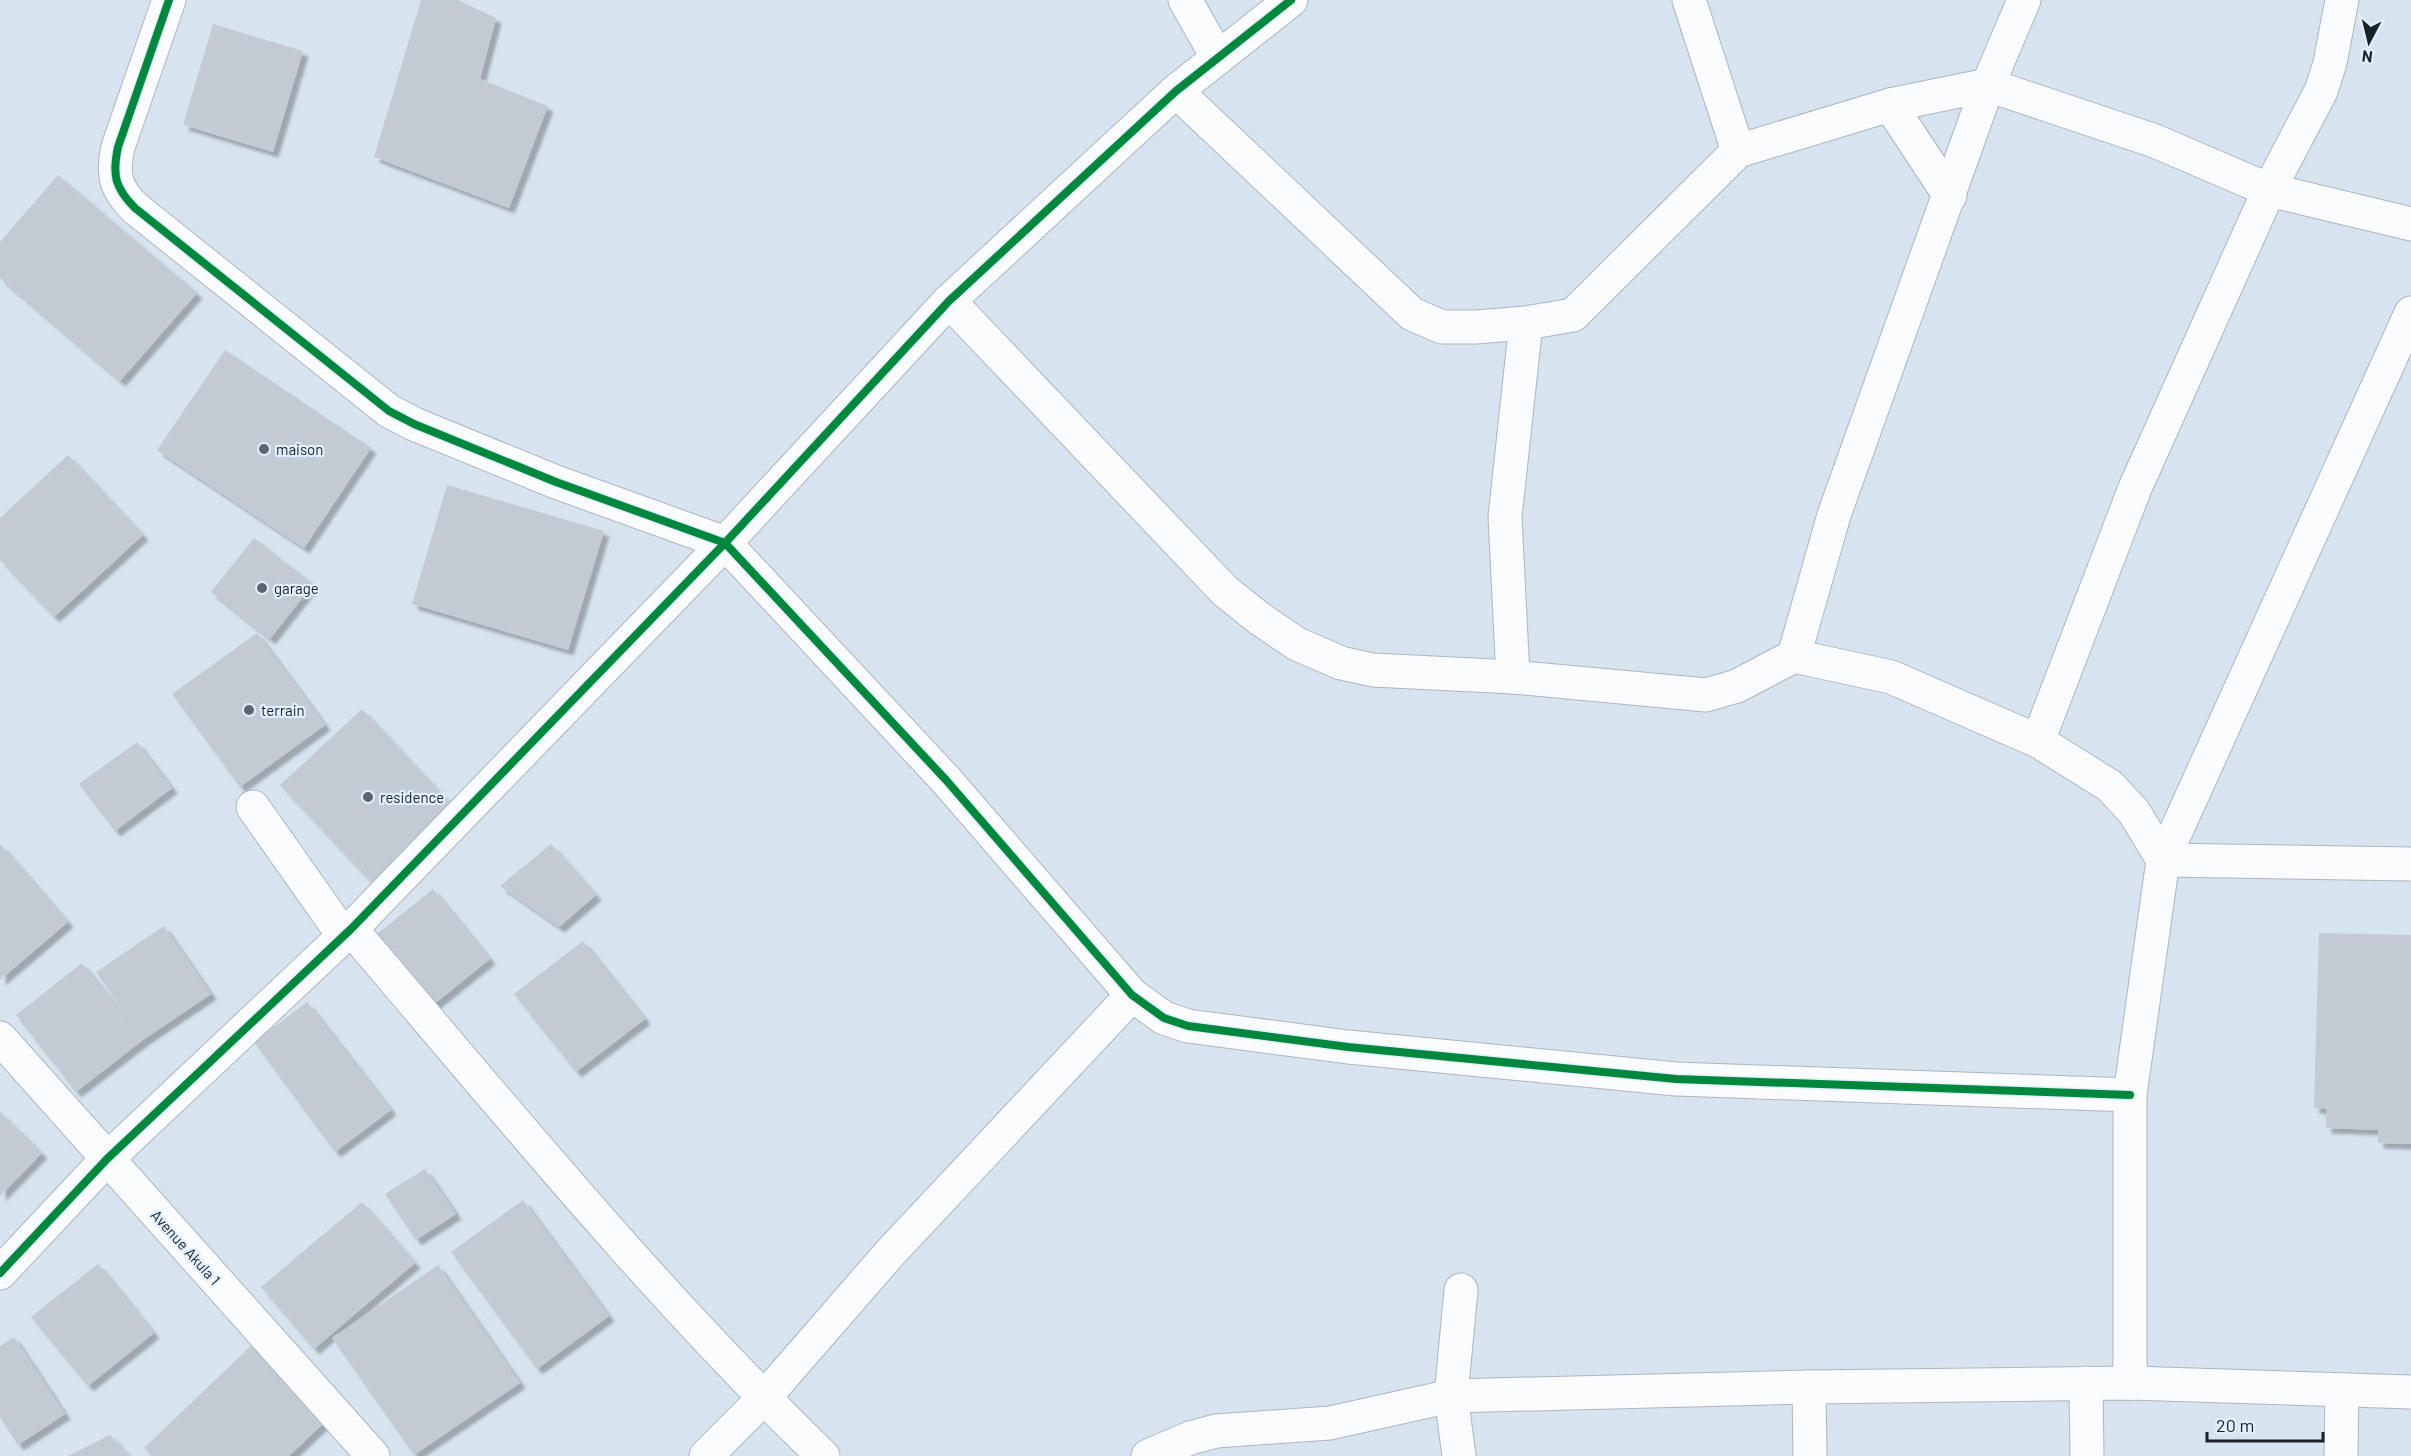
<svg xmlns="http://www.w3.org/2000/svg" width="2411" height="1456" font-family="Barlow,sans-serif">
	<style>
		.building { fill: #c2cbd4; filter: url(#shadow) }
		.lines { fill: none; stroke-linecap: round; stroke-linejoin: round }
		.street-casing { stroke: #adb6bf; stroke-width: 35 }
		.street { stroke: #f9fbfc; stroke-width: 33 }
		.cycleway-casing { stroke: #e2effc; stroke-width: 11 }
		.cycleway { stroke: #00873e; stroke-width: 8 }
		.poi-dot { fill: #5d666f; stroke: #e2effc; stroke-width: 2 }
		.labels { text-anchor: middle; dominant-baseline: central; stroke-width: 4.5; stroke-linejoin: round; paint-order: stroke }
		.poi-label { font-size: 15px; fill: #1b232a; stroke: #e2effc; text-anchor: start }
		.street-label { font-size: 15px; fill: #1b232a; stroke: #e2effc }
	</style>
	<defs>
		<filter id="shadow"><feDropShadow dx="5.5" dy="5.5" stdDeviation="1.5" flood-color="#0004"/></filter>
	</defs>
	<rect width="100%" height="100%" fill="#d7e3ee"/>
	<g class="building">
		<polygon points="421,0 458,0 496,18 480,79 548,106 509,208 374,157"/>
		<polygon points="213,24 303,51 273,152 183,125"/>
		<polygon points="58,175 197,293 120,381 0,278 0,242"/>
		<polygon points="225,350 371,448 304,548 157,450"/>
		<polygon points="68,455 143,535 54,617 0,560 0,518"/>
		<polygon points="447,485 604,531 568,650 412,604"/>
		<polygon points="254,538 313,584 270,639 211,592"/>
		<polygon points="257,633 325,725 240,787 172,694"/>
		<polygon points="362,709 456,810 374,885 280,785"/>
		<polygon points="137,742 172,788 115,831 79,784"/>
		<polygon points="0,844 68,922 0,980"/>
		<polygon points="551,844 596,895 559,927 500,886"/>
		<polygon points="433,889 490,959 433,1005 376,935"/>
		<polygon points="164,926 211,994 143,1040 76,1092 16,1015 82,963 139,1034 96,972"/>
		<polygon points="2319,933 2411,935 2411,1144 2378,1143 2378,1130 2326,1128 2327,1109 2314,1108"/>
		<polygon points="583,941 645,1019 576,1072 514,994"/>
		<polygon points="307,1002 391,1110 335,1152 254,1042"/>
		<polygon points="0,1112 42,1153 0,1196"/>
		<polygon points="425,1169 456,1214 416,1240 385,1194"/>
		<polygon points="523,1200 609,1316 537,1369 451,1252"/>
		<polygon points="362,1202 415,1263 314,1349 261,1287"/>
		<polygon points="98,1264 154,1333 88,1386 31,1317"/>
		<polygon points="438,1265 520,1383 414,1455 332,1338"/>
		<polygon points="14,1337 65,1414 18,1445 0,1417 0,1346"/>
		<polygon points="254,1343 328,1419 289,1456 152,1456 144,1448"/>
		<polygon points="110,1435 129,1456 68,1456"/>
	</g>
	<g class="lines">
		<g class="street-casing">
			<g id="street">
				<path d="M169,0L118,147C112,175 115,188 135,208L389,411L414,424L556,482L725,543L946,780L1132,995L1164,1018L1188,1026L1348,1047L1676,1079L2130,1095"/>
				<polyline points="1185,0 1218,58"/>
				<polyline points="1689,0 1738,151"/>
				<polyline points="1176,91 1412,314 1442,327 1476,327 1526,323 1573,315 1738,151 1890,105 1988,85 2155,141 2269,190 2411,224"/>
				<polyline points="1890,105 1950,196"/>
				<polyline points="949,301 1225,591 1260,619 1297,644 1341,663 1373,670 1513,677 1706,695 1737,686 1794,656 1891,677 2038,741 2110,786 2134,812 2163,860 2411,864"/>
				<polyline points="1794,656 1834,515 1988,85 2024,0"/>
				<polyline points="1513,677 1505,517 1526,323"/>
				<polyline points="2038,741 2135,488 2269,190 2321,91 2330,63 2342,0"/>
				<polyline points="253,807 343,935"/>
				<path d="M351,929C504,1108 653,1292 823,1456"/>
				<polyline points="0,1038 373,1456"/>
				<polyline points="0,1273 107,1159 351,929 725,543 949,301 1176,91 1291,0"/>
				<polyline points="2086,1383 2087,1456"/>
				<polyline points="2130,1383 2130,1095 2163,860 2411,313"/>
				<polyline points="1809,1387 1810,1456"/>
				<polyline points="706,1456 764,1398 890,1253 1132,995"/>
				<polyline points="1148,1456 1190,1438 1216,1431 1330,1423 1451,1396 1809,1387 2130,1383 2411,1392"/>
				<polyline points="1459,1456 1451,1396 1461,1290"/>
				<polyline points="2341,1456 2342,1390"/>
			</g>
		</g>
		<use href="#street" class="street"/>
		<g class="cycleway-casing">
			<g id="cycleway">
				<path d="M169,0L118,147C112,175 115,188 135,208L389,411L414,424L556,482L725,543L946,780L1132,995L1164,1018L1188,1026L1348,1047L1676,1079L2130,1095"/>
				<polyline points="0,1273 107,1159 351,929 725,543 949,301 1176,91 1291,0"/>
			</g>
		</g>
		<use href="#cycleway" class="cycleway"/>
	</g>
	<g class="poi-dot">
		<circle cx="264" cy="449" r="6"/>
		<circle cx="262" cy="588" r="6"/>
		<circle cx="249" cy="710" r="6"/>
		<circle cx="368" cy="797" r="6"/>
	</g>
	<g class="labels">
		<g class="poi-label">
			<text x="276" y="449">maison</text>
			<text x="274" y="588">garage</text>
			<text x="261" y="710">terrain</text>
			<text x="380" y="797">residence</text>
		</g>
		<g class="street-label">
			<text transform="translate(186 1247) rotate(48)">Avenue Akula 1</text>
		</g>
	</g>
	<g transform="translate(2369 42) rotate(187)" stroke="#e2effc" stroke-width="4.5" paint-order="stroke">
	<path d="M0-4.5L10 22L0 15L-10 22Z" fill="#1b232a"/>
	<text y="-9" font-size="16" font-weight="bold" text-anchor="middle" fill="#1b232a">N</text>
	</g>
	<path d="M2207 1432v9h116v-9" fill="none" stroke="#1b232a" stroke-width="3"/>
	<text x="2216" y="1432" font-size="18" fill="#1b232a" stroke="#e2effc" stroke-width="4.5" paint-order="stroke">20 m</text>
</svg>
